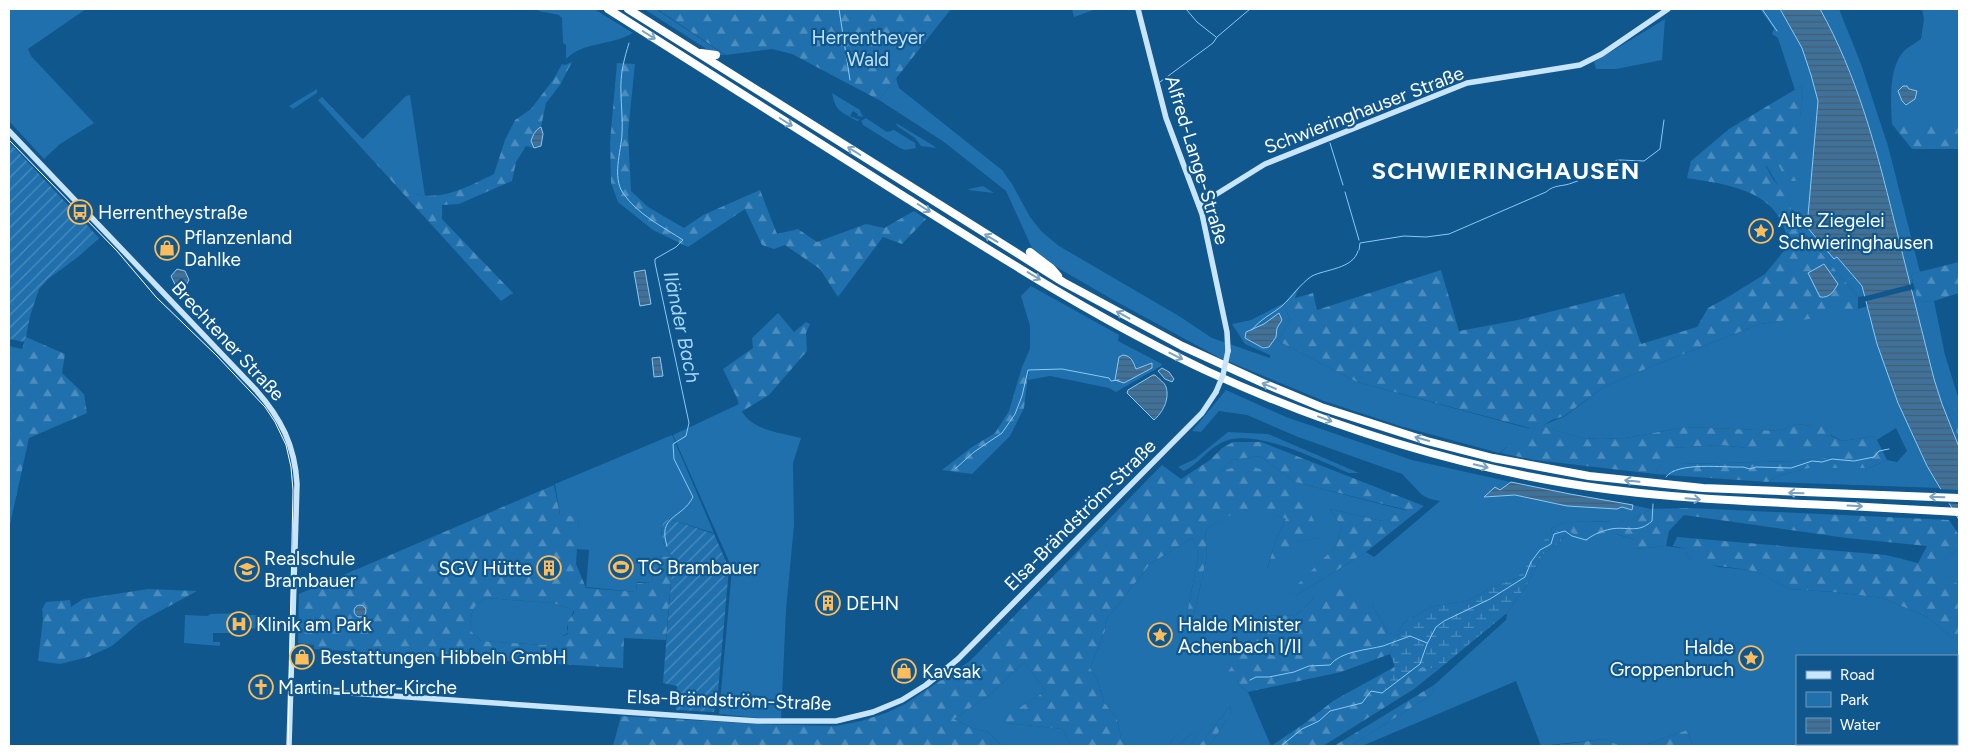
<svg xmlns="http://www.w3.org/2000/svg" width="1968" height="755" font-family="Figtree,sans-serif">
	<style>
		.green { fill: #1f70ac }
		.forest { fill: url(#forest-firs); fill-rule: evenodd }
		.wetland { fill: url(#wetland-marsh) }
		.garden { fill: url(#garden-furrows) }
		.water { fill: url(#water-rules); stroke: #8ac9f6 }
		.pier { fill: #10578e }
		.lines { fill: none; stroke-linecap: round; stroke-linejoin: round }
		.stream { stroke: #8ac9f6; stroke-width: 1 }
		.secondary { stroke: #c8e5fc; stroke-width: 5.5 }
		.highway { stroke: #fff; stroke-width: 8 }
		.tram { stroke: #fff; stroke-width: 1 }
		.secondary-bridge { stroke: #c8e5fc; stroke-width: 5.5 }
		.oneway { stroke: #7ca3c1 }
		.labels { text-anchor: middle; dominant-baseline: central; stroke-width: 4.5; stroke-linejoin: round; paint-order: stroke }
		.park-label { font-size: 19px; fill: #c0e3fd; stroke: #10578e }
		.street-label { font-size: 19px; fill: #fff; stroke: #10578e }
		.poi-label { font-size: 19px; fill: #fff; stroke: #10578e; text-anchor: start }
		.water-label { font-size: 20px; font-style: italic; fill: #a5d6fa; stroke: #10578e }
		.district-label { font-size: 24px; font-weight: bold; letter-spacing: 1px; fill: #fff; stroke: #10578e }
	</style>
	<defs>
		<pattern id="forest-firs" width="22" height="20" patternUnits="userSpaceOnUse" patternTransform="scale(1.25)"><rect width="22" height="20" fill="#1f70ac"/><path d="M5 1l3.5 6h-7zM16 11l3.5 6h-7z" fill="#4c8dbd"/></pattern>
		<pattern id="wetland-marsh" width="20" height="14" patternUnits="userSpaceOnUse" patternTransform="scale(1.25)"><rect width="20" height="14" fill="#1f70ac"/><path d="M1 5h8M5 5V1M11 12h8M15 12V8" fill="none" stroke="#4c8dbd"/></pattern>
		<pattern id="garden-furrows" width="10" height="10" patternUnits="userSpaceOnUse" patternTransform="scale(1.25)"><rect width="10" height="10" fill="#1f70ac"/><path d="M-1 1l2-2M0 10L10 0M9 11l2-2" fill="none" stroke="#4c8dbd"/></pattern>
		<pattern id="water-rules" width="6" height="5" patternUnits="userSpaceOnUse" patternTransform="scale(1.25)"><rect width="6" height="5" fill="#3f729b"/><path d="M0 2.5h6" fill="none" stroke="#475b6c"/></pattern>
	</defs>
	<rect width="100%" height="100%" fill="#10578e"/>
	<g class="green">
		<polygon points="9,9 86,9 28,49 31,56 94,123 60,144 44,159 9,121"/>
		<path d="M538,9H594L633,33C611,46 584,41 566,59V45L563,43L562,18L559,15L539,11Z"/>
		<polygon points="644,9 656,9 725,55 716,55"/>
		<polygon points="1760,9 1780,9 1802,48 1811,75 1818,101 1807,227 1834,259 1836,256 1862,286 1864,296 1858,297 1801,229 1792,209 1766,165 1778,165 1781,170 1800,154 1800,116 1803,94 1801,86 1795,90 1778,38 1772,34 1774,29"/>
		<path d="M1820,9H1839L1861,64L1888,146L1920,272L1911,274L1913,283H1910C1886,189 1868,94 1820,9Z"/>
		<path d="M1922,9H1959V124H1892C1891,102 1888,68 1904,51C1909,46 1916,43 1921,39L1924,19Z"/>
		<polygon points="1665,19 1662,60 1616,69 1596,69 1594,62"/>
		<polygon points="896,78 899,88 1002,170 1012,184 1030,217 1041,231 1059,246 1179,316 1212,338 1270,358 1270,355 1245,344 1232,324 1251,320 1284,303 1290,320 1278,341 1357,382 1531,429 1499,453 1400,426 1324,401 1220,358 1117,302 1058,268 1032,248 1006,191 944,142 879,100"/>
		<polygon points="317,89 317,93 293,109 289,106"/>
		<path d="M832,93L860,110L863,117L857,116L858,114L853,111L850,116L860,120L857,121C840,111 836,112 832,93Z"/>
		<polygon points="410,95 425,196 415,194 407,188 362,140 406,96"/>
		<polygon points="866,118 887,132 894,130 915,143 916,148 905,150 900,148 863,125 861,121"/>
		<polygon points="896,123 934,146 936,148 921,146 915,138 897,126"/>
		<polygon points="983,186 994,193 968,190 969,189"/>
		<polygon points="1031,286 1119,335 1118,341 1162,364 1161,366 1116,392 1109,388 1050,376 1028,380 1029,367 1022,367 1030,349 1030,326 1021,296"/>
		<path d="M1915,289L1918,302L1934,301L1945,355L1959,400V421L1944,401L1959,439V447C1936,398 1925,344 1912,292Z"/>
		<path d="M1867,306C1884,370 1907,430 1939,488L1768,482L1778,476L1809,468H1869L1887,460L1897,462L1907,451L1896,428L1877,440L1875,436L1843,441L1812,426L1796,424L1780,431L1685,427L1626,438L1600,439L1581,438L1541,426L1565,416L1604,387L1650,367L1760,324L1858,309Z"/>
		<polygon points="1226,390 1286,417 1412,460 1511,482 1500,490 1485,496 1515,495 1567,506 1617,509 1622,507 1632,509 1633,505 1651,509 1630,521 1565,522 1552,528 1551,533 1517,578 1490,588 1470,600 1431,607 1403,623 1398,635 1388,633 1372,604 1314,598 1296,615 1265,616 1260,638 1237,679 1239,685 1248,692 1271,746 1210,746 1231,712 1230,706 1199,746 1190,746 1200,730 1186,738 1179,746 1168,746 1177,734 1154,746 1125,746 1121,738 1117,719 1104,702 1097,679 1090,668 1105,631 1106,621 1109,616 1150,564 1192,538 1199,553 1186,619 1193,618 1207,556 1205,530 1235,511 1262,509 1286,519 1276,539 1267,569 1297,542 1320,537 1220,472 1232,460 1260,456 1295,482 1408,511 1382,521 1330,509 1342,527 1336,546 1291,592 1297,595 1366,552 1374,557 1440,501 1430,499 1422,495 1402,474 1298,437 1247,415 1219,411 1201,432 1192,431"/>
		<path d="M739,404C746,430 778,432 801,438L793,463L794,525L786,610L781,719L758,718L719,714L732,568L673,435Z"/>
		<path d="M1228,432L1268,434L1359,473H1349C1317,460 1253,426 1221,443C1207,450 1198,464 1184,471L1178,467L1195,459Z"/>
		<path d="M672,435L714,533L669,519L663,522C659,535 663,548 673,557L654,556L652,583L637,582L636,592L586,587L589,550L576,549L579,518L560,515L555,484Z"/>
		<polygon points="1721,445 1748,448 1839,448 1835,457 1798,461 1682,464 1667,475 1655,474 1670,448"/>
		<polygon points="1569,531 1594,535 1609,532 1639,541 1635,549 1666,546 1688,549 1686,553 1690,559 1719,567 1749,570 1762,574 1789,589 1834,592 1883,598 1927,617 1959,643 1959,678 1957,679 1957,656 1797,656 1797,744 1835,744 1833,746 1693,746 1687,730 1642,746 1621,746 1604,739 1541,746 1516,681 1362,746 1350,746 1433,694 1434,685 1506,620 1507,613 1528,583 1542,555 1560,542"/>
		<polygon points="1957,550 1959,550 1959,585 1934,567"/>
		<path d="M486,598L553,603L574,610L567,627L568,633L545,645L481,641L471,631C470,616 471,605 486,598Z"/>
		<polygon points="241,613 246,613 246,615 262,615 262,620 259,620 258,625 262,625 263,622 263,629 246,628 246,621 232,620 231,633 213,633 213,642 220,642 220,646 184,643 185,615 207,616 211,614"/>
		<polygon points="1024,662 1046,691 1002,719 1006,723 1063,729 1070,746 1002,746 988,732 969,727 954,719 992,693"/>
	</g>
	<g class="forest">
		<polygon points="657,9 951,9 879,100 792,54 772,49 726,55"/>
		<polygon points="1072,9 1096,9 1074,17"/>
		<path d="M572,62L560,85L546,103L541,127L537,130L531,141L534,148L526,146L516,162L512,181L459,204L442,205V219L513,293L501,301L318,100L322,97L415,194C444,201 469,186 494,174L505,140L515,120L531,109L553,80L562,64L565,65Z"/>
		<polygon points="617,63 635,64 628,132 631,191 648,207 684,228 703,215 760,190 777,234 798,229 817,242 866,224 884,228 914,211 926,219 902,244 883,237 838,297 820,269 785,245 774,249 762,245 745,209 688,247 653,230 618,202 611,183 610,142"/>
		<path d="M1801,86L1803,94L1800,117L1801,179C1793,182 1788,182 1781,177V170L1778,165L1766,166L1773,179L1783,191L1801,229L1858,297V309L1793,322L1787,320L1760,324L1650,367L1604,387L1564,416L1552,420L1542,426L1581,438L1600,439L1626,438L1685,427L1780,431L1796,424L1812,426L1823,415L1831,436L1843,441L1875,436L1887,460L1869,468H1809L1778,476L1768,482L1667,475L1681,464L1798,461L1835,457L1838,448H1748L1721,445L1671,448L1655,474L1535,460L1500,453L1530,428L1357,382L1278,341L1290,320L1284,303L1299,286L1295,298L1313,293L1317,310L1441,270L1459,331L1518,320L1624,293L1641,344L1697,327L1708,308L1728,297L1765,274L1788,246C1783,191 1731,185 1687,178L1691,161L1729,129Z"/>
		<polygon points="1892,124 1959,124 1959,149 1912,149"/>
		<polygon points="1959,262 1959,293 1934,301 1918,302 1911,274"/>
		<polygon points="778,313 794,332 806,322 810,324 806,333 807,351 769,395 741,412 737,398 723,369 753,348 752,338"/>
		<polygon points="26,337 65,354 62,373 84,394 87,413 29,438 9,529 9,346 22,349"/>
		<polygon points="1022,367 1029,367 1024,408 1010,436 972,474 942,470 972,447 995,433 1009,411"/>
		<path d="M1949,398C1959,411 1959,423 1959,439L1944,401Z"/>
		<path d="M1233,442H1261L1424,506L1366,552L1297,595L1290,592L1336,546L1342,527L1330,509L1382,521L1407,510L1295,482L1260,456L1232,460L1221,471L1246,464L1271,473L1309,510L1321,537L1297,542L1294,550L1267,570L1276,539L1286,519C1248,503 1238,509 1205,530L1207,556L1193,618L1186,619L1199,553L1192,538L1150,564L1109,616L1106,621L1105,631L1090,668L1097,679L1104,702L1117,719L1121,738L1125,746H1070L1063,729L1006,723L1001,719L1046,691L1024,662L992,693L954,719L969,727L988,732L1002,746H613L621,716L757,724L836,726L861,721L886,713L905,704L970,661L1162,465L1181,479L1210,460L1222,448Z"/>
		<path d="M554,485L560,515L579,517L576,564L586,588L636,592L637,583H652L654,556L673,557L666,640L624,638L623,668L314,649V645L298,643L299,594ZM486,598L553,603L574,610V613L568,621V634L563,636L550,634L544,638L547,643L545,645L481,641L471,631C470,616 471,605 486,598Z"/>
		<path d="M1689,508L1949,520L1959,535V550H1957L1935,567L1959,585V643L1927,617L1883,598L1834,592L1789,589L1762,574L1749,570L1696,563L1690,559L1686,553L1687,549L1673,546L1677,537L1886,555L1918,563L1927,546L1847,538L1684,515L1669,531L1666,546L1634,549L1638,541C1617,534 1604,527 1585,542L1569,531L1560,542L1558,531L1551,533L1552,528L1565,522L1630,521L1651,509Z"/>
		<polygon points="1344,584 1372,604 1388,633 1398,635 1390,654 1341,672 1248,692 1239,685 1237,679 1228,672 1248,641 1260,638 1265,616 1296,615 1314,598"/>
		<polygon points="148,589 197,591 140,622 112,646 88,657 60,664 38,661 43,619 42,609 46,602 70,600 71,607 83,599"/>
		<polygon points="1396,666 1396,672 1385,687 1422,667 1439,669 1414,689 1323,746 1271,746 1305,723 1333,701"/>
		<polygon points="1959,678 1959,725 1957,725 1957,679"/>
		<polygon points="1434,685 1433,694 1350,746 1334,746"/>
		<polygon points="1230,706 1231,712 1210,746 1199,746"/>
		<polygon points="1201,729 1190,746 1179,746 1186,738"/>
		<polygon points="1687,730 1693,746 1642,746"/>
		<polygon points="1174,733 1177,734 1168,746 1154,746"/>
		<polygon points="1604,739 1621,746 1551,746"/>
		<polygon points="1835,744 1903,744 1899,746 1833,746"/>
	</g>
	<path class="wetland" d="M1558,531L1560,542L1542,555L1528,583L1507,613L1439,669L1422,667L1385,692V687C1396,672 1398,672 1390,654L1403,623L1431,607L1470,600L1490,588L1517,578L1545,539L1551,533Z"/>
	<g class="garden">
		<polygon points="9,142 99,238 78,257 48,279 39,289 30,316 25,342 9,339"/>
		<path d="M669,519L714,534L729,568L718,691L714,712L676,710L677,686L663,683L673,557C663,547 659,535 663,522Z"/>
	</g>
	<g class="water">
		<path d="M1780,9H1820C1857,75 1876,147 1894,220C1907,273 1921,326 1934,379L1942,404L1959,447V520L1927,466L1898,403L1877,344L1862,286L1837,257L1834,259L1807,227L1818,101L1811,75L1802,48Z"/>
		<polygon points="1903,86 1907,86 1909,89 1917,91 1915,99 1906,105 1902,101 1898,91"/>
		<path d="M541,127L543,134L541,146L534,148L531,141C533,135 535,130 541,127Z"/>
		<path d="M1824,264L1838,284C1833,292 1830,298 1820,297L1808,273Z"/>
		<polygon points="177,269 185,271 189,280 185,287 178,291 171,276"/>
		<polygon points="645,270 651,304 640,306 634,272"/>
		<polygon points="1279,313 1282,320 1277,328 1276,337 1269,347 1263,348 1245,338 1246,332 1264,324"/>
		<path d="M1123,355C1132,356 1133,362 1136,369L1152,363V368L1124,383L1115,380L1119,357Z"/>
		<polygon points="660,357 663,376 654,377 652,358"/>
		<polygon points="1162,368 1169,372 1174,379 1172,382 1165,379 1158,371"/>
		<path d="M1153,375H1155C1159,379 1165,383 1166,387C1170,400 1162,413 1154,420L1127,393L1128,390Z"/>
		<polygon points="1511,482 1570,494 1633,505 1632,510 1622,507 1617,509 1567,506 1515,495 1484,497 1495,487 1500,490"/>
		<circle cx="360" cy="611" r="6"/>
	</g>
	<g class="pier">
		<polygon points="1912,284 1914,289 1863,302 1862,297"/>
		<polygon points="1937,489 1959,490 1959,504 1945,503"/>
	</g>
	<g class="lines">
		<g class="stream">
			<polyline points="839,9 850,80"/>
			<polyline points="1186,9 1197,22 1216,37"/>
			<polyline points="1762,9 1777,31"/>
			<path d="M629,43C624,59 620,75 621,92C621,106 623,120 622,134C621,152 612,177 623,193C637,214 663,227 683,240L676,247L655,259V263L689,423L686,436L673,444L674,459L693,497C682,519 657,515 667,546"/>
			<polyline points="1160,82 1213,43 1217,37 1250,9"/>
			<polyline points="1330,143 1343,185"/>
			<polyline points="1619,160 1644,161 1660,149 1664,120"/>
			<polyline points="1345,192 1359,240"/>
			<path d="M1359,250L1360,243L1404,236L1426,237L1449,234L1546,192C1555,184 1562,187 1572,183C1580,180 1589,177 1598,174C1606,171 1609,163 1617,160"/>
			<path d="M1252,330C1259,320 1272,314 1282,306C1292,297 1301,283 1312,276C1326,269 1353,269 1358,251"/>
			<polyline points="955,469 974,452 1002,433 1015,414 1022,396 1028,370 1062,369 1109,378 1111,381 1119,380"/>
			<path d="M1666,477C1677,461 1725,468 1743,467L1750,469L1756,467L1791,468L1812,461L1822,462L1832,459L1854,461L1874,457L1879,451L1889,449"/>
			<path d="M1250,680L1256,677H1269L1294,672L1309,666L1330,665C1341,651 1367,650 1383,646C1392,643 1401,639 1410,636L1427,643"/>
			<path d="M1281,746L1302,729L1319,721L1330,711L1362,703L1371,691L1382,693L1420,664L1427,644L1436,627L1444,621L1490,599L1525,577L1531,562L1540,550L1551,544L1554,534L1565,531L1572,536L1586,540C1594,534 1602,531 1611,529C1627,526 1638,534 1652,521L1653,504"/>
		</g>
		<g class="secondary">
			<polyline points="1138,9 1166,118 1202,214 1227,332 1228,351"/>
			<path d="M9,131L256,390C281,418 295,446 297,484L289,746"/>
			<polyline points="1199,205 1265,164 1467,83 1580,65 1602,54 1668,9"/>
			<polyline points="291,689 757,721 836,721 873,712 902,700 926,685 958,659 1202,413 1216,392"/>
			<polyline points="1957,728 1959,728"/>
			<polyline points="1904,746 1908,744"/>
		</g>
		<g class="highway">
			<path d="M608,9C708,72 808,135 908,199C1005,260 1104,323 1209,372C1312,419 1421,455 1532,477C1637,498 1742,501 1848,506C1885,508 1922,510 1959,512"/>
			<polyline points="628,9 1063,282 1182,346 1263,383 1321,407 1427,441 1493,458 1589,476 1703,488 1959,498"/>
			<polyline points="701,53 716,55"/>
			<polyline points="1030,252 1051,268 1058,276"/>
		</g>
		<polyline class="tram" points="9,140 117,251 156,297 216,355 265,407 275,422 286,445 291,467 293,490 288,746"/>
		<polyline class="secondary-bridge" points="1216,392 1223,375 1228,351"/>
	</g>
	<defs><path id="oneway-shaft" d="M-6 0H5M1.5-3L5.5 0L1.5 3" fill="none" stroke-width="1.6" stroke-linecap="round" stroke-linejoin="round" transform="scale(1.25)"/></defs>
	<g class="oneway">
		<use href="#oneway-shaft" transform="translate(649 35) rotate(32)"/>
		<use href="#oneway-shaft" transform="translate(786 122) rotate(32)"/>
		<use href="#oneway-shaft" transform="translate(854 151) rotate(-148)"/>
		<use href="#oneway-shaft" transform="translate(924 208) rotate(32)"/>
		<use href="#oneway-shaft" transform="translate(991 238) rotate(-149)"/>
		<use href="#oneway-shaft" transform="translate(1034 276) rotate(31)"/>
		<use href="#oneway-shaft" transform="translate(1123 315) rotate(-151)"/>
		<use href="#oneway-shaft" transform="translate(1176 356) rotate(27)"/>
		<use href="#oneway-shaft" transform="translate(1269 386) rotate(-157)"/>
		<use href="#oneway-shaft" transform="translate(1325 419) rotate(20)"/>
		<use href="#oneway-shaft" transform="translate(1422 439) rotate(-164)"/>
		<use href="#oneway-shaft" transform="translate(1481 466) rotate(14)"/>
		<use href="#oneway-shaft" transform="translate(1632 481) rotate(-174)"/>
		<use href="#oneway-shaft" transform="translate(1796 493) rotate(-178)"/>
		<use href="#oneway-shaft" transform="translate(1937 497) rotate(-178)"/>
		<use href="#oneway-shaft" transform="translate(1693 499) rotate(5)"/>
		<use href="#oneway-shaft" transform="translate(1855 506) rotate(3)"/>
	</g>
	<defs>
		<g id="bus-ring" transform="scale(1.25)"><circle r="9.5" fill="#10578e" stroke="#ffbc5b" stroke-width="1.5"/><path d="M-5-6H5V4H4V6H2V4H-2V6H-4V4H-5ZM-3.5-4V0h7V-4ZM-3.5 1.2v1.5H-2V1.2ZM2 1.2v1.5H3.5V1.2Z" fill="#ffbc5b"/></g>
		<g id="sight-ring" transform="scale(1.25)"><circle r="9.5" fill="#10578e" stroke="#ffbc5b" stroke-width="1.5"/><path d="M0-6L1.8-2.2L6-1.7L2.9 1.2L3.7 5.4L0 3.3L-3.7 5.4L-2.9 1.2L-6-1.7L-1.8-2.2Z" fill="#ffbc5b"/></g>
		<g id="shop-ring" transform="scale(1.25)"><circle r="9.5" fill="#10578e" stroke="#ffbc5b" stroke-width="1.5"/><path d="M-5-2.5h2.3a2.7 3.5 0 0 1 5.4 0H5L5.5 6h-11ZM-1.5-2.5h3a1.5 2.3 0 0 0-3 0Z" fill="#ffbc5b"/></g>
		<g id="stadium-ring" transform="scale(1.25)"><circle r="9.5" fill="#10578e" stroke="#ffbc5b" stroke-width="1.5"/><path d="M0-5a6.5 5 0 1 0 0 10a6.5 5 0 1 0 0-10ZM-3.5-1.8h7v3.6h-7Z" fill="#ffbc5b"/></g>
		<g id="building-ring" transform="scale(1.25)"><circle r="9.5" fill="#10578e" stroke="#ffbc5b" stroke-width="1.5"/><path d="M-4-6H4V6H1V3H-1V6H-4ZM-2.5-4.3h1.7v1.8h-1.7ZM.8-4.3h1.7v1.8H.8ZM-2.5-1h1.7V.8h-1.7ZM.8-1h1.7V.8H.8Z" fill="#ffbc5b"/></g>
		<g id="school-ring" transform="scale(1.25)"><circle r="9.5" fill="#10578e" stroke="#ffbc5b" stroke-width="1.5"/><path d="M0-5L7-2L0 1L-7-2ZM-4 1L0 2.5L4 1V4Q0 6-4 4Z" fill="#ffbc5b"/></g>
		<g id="hospital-ring" transform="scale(1.25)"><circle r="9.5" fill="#10578e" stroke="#ffbc5b" stroke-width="1.5"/><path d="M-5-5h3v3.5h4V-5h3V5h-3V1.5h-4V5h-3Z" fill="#ffbc5b"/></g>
		<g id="church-ring" transform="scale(1.25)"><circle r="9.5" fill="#10578e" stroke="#ffbc5b" stroke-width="1.5"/><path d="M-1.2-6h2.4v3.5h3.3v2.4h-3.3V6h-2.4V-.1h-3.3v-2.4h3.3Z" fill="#ffbc5b"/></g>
	</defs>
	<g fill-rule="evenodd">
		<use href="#bus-ring" x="80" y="212"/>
		<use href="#sight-ring" x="1761" y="231"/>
		<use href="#shop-ring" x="167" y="248"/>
		<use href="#stadium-ring" x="621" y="567"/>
		<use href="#building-ring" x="549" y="568"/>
		<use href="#school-ring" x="247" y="569"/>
		<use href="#building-ring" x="828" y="603"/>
		<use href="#hospital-ring" x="239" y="624"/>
		<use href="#sight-ring" x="1160" y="635"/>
		<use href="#shop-ring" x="302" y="657"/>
		<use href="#sight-ring" x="1751" y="658"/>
		<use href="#shop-ring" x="904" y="671"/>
		<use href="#church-ring" x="261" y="687"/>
	</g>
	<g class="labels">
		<g class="park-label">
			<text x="868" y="37">Herrentheyer<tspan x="868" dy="22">Wald</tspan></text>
		</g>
		<g class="street-label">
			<text transform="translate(1364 110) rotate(-21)">Schwieringhauser Straße</text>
			<text transform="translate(1197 160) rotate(73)">Alfred-Lange-Straße</text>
			<text transform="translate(228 341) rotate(47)">Brechtener Straße</text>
			<text transform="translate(1080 515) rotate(-45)">Elsa-Brändström-Straße</text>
			<text transform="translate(729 700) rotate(2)">Elsa-Brändström-Straße</text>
		</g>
		<g class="poi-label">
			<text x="98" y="212">Herrentheystraße</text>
			<text x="1778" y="220">Alte Ziegelei<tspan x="1778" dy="22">Schwieringhausen</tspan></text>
			<text x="184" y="237">Pflanzenland<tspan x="184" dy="22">Dahlke</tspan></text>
			<text x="264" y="558">Realschule<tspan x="264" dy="22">Brambauer</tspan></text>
			<text x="638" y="567">TC Brambauer</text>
			<text x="532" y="568" text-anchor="end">SGV Hütte</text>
			<text x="846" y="603">DEHN</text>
			<text x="256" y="624">Klinik am Park</text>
			<text x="1178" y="624">Halde Minister<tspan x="1178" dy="22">Achenbach I/II</tspan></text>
			<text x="1734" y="647" text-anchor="end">Halde<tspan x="1734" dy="22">Groppenbruch</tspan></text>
			<text x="320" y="657">Bestattungen Hibbeln GmbH</text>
			<text x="922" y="671">Kavsak</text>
			<text x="278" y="687">Martin-Luther-Kirche</text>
		</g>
		<g class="water-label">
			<text transform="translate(682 327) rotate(78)">Iländer Bach</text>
		</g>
		<g class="district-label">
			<text x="1506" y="170">SCHWIERINGHAUSEN</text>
		</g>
	</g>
	<rect width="1968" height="755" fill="none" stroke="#ffffff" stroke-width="20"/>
	<rect x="1796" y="655" width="162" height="90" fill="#10578e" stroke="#709abb"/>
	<rect x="1806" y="671" width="25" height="8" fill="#c8e5fc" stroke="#709abb"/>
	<text x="1840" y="680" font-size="15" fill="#ffffff">Road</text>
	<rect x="1806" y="692" width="25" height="15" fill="#1f70ac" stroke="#709abb"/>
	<text x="1840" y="705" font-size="15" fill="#ffffff">Park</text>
	<rect x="1806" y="718" width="25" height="15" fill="url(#water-rules)" stroke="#709abb"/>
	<text x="1840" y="730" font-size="15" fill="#ffffff">Water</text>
</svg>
